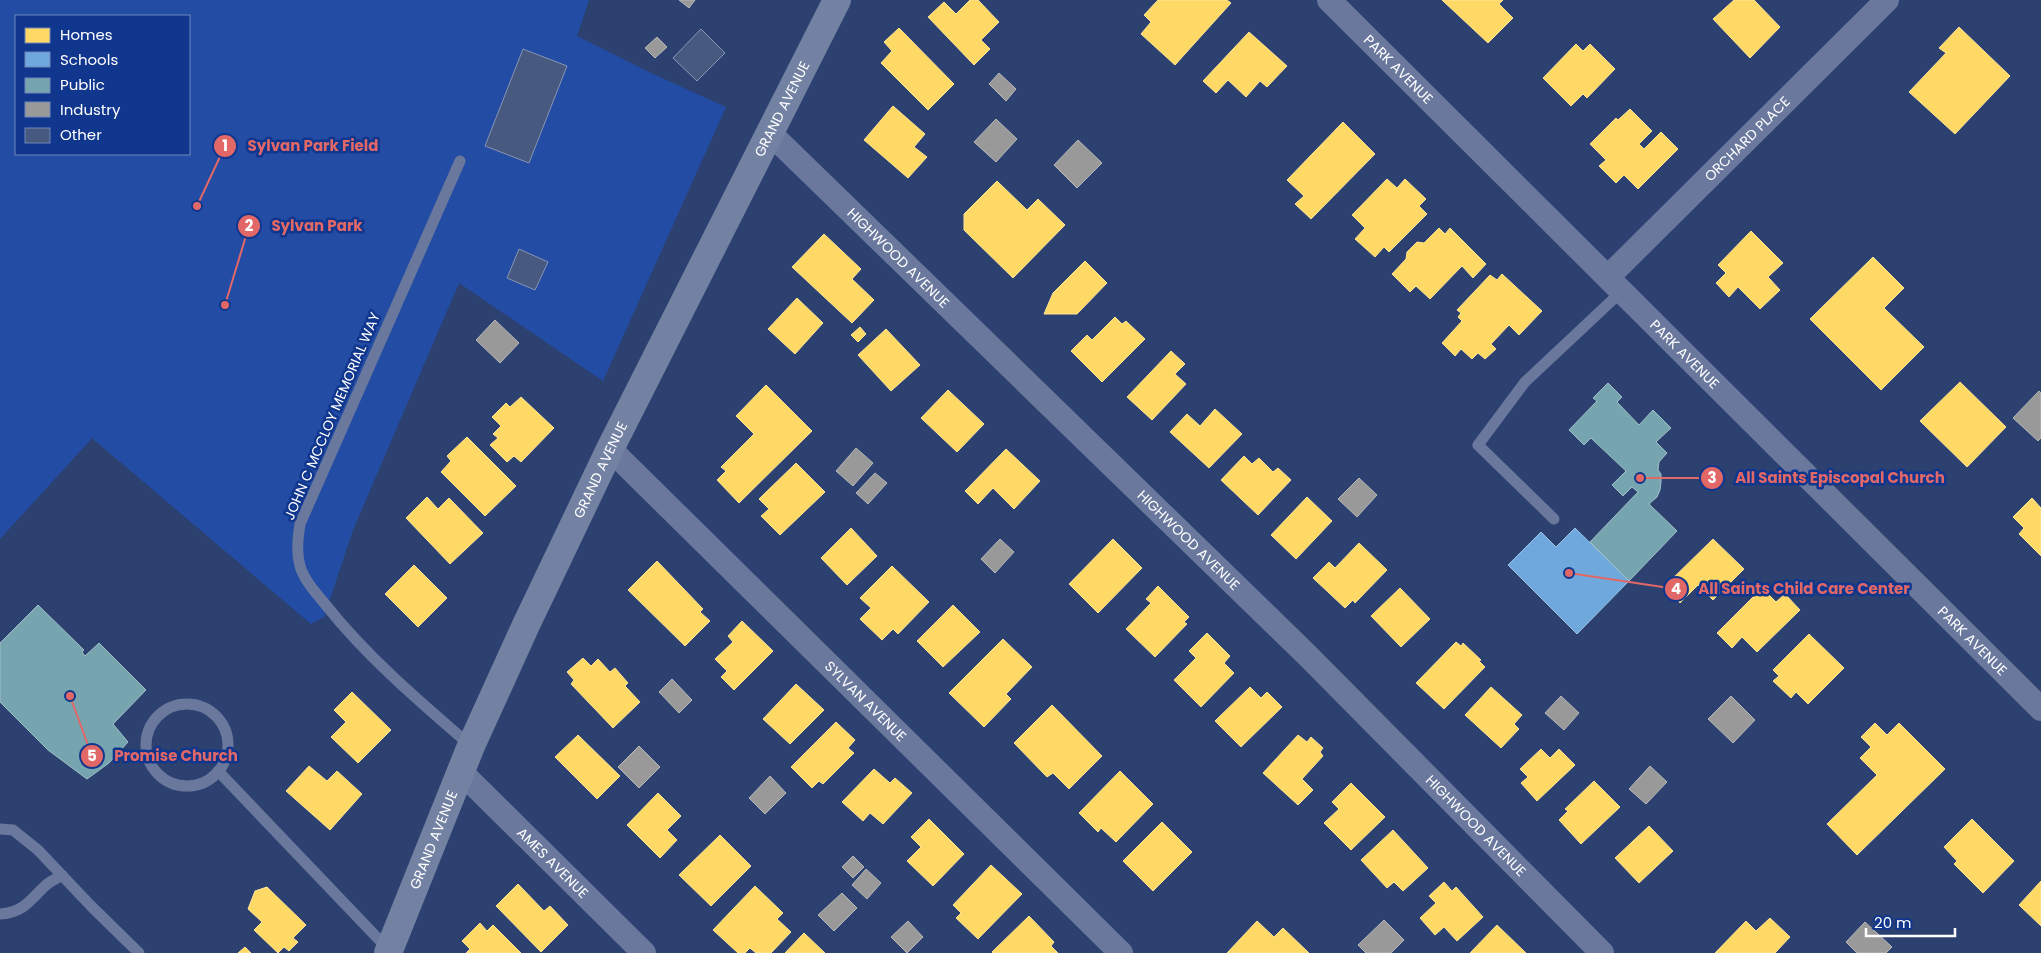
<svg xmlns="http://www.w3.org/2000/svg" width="2041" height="953" font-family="Poppins,sans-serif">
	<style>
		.green { fill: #234ca4; fill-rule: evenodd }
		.homes { fill: #ffd966; stroke: #ffe494 }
		.schools { fill: #6fa8dc; stroke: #9ac2e6 }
		.public { fill: #76a5af; stroke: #9fc0c7 }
		.industry { fill: #999; stroke: #b8b8b8 }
		.building { fill: #48597f; stroke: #8895b3 }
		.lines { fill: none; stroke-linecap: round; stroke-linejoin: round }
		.lane { stroke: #69789c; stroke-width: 11 }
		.street { stroke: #69789c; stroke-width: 24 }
		.primary { stroke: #7382a3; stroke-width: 28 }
		.labels { text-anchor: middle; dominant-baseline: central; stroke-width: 5; stroke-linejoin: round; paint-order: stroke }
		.street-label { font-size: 14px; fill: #fff; stroke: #10368d }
		.leader { fill: none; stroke: #e26868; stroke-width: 2 }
		.callout-dot { fill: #e26868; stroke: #10368d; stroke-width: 2 }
		.mark-label { font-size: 15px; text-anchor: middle; font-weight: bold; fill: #fff }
		.callout-label { font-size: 15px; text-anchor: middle; font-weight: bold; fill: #e26868; stroke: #10368d; stroke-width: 5; stroke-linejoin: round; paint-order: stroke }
	</style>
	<rect width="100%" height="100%" fill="#2d4170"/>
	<path class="green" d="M0,0H589L577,36L653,74L726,107L603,381L459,283L353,530L324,617L311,624L93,439L95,435L0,539ZM16,16H189V154H16Z"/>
	<g class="homes">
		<polygon points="970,0 978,0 999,22 981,40 990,49 974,65 928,17 944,2 956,14"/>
		<polygon points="1158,0 1227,0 1231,3 1175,65 1141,34 1151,22 1144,15"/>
		<polygon points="1442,0 1503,0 1499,4 1513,18 1488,43"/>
		<polygon points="1734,0 1754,0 1780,27 1750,58 1713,19"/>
		<polygon points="1959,27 2010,76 1955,134 1909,92 1946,53 1939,48"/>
		<polygon points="899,28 954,84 928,110 881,63 892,51 884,42"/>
		<polygon points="1249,32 1287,66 1267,87 1260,81 1246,97 1228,80 1216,93 1203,81"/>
		<polygon points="1576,44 1583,51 1590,44 1615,69 1587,98 1583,94 1571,106 1543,78"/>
		<polygon points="893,106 925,134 914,147 927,157 908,178 864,140"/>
		<polygon points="1630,109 1652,131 1639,144 1644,149 1661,132 1678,149 1638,189 1624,175 1616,183 1599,166 1606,160 1590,144 1616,118 1618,120"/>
		<polygon points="1343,122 1375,154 1311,219 1295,204 1304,196 1287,180"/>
		<polygon points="1387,179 1397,188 1405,179 1426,199 1419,206 1427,214 1389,252 1384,247 1375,257 1355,239 1365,228 1352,215"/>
		<polygon points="997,181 1027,210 1038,199 1065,225 1013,278 964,230 964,214"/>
		<polygon points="1439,228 1445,234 1450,228 1486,264 1473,278 1462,266 1430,299 1416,286 1410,292 1392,274 1406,259 1407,252 1417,242 1424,243"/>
		<polygon points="1751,231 1783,263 1768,277 1780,290 1760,309 1738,287 1729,297 1716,283 1726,273 1718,265"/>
		<polygon points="824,234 861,269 852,279 874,300 852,323 792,267"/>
		<polygon points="1873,257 1904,288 1884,308 1924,347 1881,390 1810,319"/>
		<polygon points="1085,261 1107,283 1077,314 1044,314 1053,293"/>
		<polygon points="1502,274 1542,311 1519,335 1509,325 1491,344 1496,349 1485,359 1478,353 1472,359 1461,349 1455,356 1442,343 1462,321 1458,317 1461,313 1457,310 1490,275 1497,280"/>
		<polygon points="797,298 823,323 795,354 768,329"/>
		<polygon points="1115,317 1122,324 1126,321 1145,339 1102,382 1071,351 1087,335 1092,340"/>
		<polygon points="860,327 866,334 858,342 851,335"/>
		<polygon points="886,329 920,365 891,391 858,355"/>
		<polygon points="1171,351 1185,364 1175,374 1186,384 1152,420 1127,397"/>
		<polygon points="1960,382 2006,427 1967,467 1920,421"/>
		<polygon points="766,385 812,431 739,503 717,480 726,471 721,467 754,434 736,416"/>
		<polygon points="948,390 984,424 957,452 921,418"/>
		<polygon points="521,397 554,428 521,462 514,456 507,462 490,445 498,438 493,434 501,426 492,417 506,403 510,407"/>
		<polygon points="1215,409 1242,434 1209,468 1170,432 1187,414 1200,426"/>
		<polygon points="467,437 516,486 485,516 441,472 451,461 447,456"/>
		<polygon points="1006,449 1040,481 1014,509 993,488 978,504 965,491"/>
		<polygon points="1244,456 1252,464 1259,458 1273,472 1278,468 1291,480 1258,515 1221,480"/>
		<polygon points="796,463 825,492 780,535 761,516 769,509 759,499"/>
		<polygon points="427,497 438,509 449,498 483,533 450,564 406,518"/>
		<polygon points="1307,497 1332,521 1296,559 1271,535"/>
		<polygon points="2032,498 2041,508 2041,556 2019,534 2024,528 2013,517"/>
		<polygon points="851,528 877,556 847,585 821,558"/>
		<polygon points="1113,539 1142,568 1098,613 1069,584"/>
		<polygon points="1713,539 1744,569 1713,600 1698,585 1680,603 1664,587"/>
		<polygon points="1359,543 1387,570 1355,603 1353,600 1345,608 1313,578 1329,562 1335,568"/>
		<polygon points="657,561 703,609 700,612 710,621 685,646 628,590"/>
		<polygon points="414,565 447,598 418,627 385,594"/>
		<polygon points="892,566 929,602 898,634 893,629 882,640 860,619 871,608 860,598"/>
		<polygon points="1158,586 1189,617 1184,622 1187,624 1155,657 1126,629 1151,603 1146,599"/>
		<polygon points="1400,588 1430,619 1401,647 1371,616"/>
		<polygon points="1762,588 1776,602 1785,594 1800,610 1757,652 1742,637 1732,648 1717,633"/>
		<polygon points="953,605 980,632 943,667 917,641"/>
		<polygon points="742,621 773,651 734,690 721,677 727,671 715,659 733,642 728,636"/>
		<polygon points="1207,633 1230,656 1224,663 1234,673 1201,707 1174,680 1196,658 1189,651"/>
		<polygon points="1809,634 1844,668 1808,704 1796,692 1791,698 1773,681 1779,676 1773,670"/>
		<polygon points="1003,639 1032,667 1006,694 1011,699 984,727 949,693"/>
		<polygon points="1456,642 1461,646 1463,643 1481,660 1479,661 1485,667 1444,709 1416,683"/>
		<polygon points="583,658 591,666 598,659 610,672 615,668 628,683 625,686 640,702 613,728 571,684 574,680 567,672"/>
		<polygon points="796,684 824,710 790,744 763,719"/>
		<polygon points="1250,687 1261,698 1267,692 1282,707 1241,747 1215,721"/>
		<polygon points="1491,687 1522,715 1514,724 1519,729 1501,748 1465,715"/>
		<polygon points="352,692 391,730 358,763 331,737 346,722 334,710"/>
		<polygon points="1052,705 1102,756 1069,789 1053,773 1047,777 1014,743"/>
		<polygon points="836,722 855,740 848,748 854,753 823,784 819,781 812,788 791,767"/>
		<polygon points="1875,723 1887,735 1899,723 1945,769 1857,855 1827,824 1877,775 1860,758 1871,747 1861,737"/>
		<polygon points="578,735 620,776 597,799 555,757"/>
		<polygon points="1298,735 1307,742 1311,737 1323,748 1320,752 1323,756 1302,779 1313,790 1298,805 1263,773"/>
		<polygon points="1541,749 1550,758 1559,749 1575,765 1537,801 1521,783 1528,777 1520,769"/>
		<polygon points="309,766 327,781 337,771 362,794 330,830 286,791"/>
		<polygon points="874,769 890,783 895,778 912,793 883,824 870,813 863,821 842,802"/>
		<polygon points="1120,771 1153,804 1116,842 1101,828 1098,832 1079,813"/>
		<polygon points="1594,781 1620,807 1581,844 1559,820 1568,811 1565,809"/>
		<polygon points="1351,783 1385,817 1351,850 1324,823 1339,809 1332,802"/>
		<polygon points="658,793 681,816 667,830 677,840 660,858 627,825"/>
		<polygon points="929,819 964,854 933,886 907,861 921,847 911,837"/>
		<polygon points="1972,819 2014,861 1983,893 1954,864 1957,861 1944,847"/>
		<polygon points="1162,822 1192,852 1153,891 1123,861"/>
		<polygon points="1649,826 1673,851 1639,883 1615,858"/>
		<polygon points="1393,830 1428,868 1403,891 1394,882 1387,888 1361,860"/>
		<polygon points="720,835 751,866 711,906 679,875"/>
		<polygon points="991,865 1022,894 978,939 956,918 961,913 953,905"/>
		<polygon points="2041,881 2041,926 2019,905"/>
		<polygon points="1444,882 1452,891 1456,887 1483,917 1457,941 1444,927 1435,935 1420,918 1436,903 1429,896"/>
		<polygon points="518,884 544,911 550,906 568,925 541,952 496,906"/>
		<polygon points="755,886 783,913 777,919 791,932 771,953 756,953 750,948 745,953 738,953 713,930"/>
		<polygon points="267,887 306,925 293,938 298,942 289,951 284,947 278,953 254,930 262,922 248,909 255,891"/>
		<polygon points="1029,916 1054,942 1051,946 1058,953 993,953 992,952"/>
		<polygon points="1770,918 1790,937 1775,953 1715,953 1746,921 1756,931"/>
		<polygon points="1257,921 1274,937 1283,928 1309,953 1227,953"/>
		<polygon points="480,923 487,931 493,925 521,953 466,953 470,949 462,941"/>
		<polygon points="1497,925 1526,953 1470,953"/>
		<polygon points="804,933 825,953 785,953"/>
		<polygon points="245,947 251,953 238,953"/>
	</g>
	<polygon class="schools" points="1575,528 1629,581 1577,634 1508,565 1541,532 1556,547"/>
	<g class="public">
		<polygon points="1608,383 1622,397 1617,402 1639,425 1653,410 1671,428 1656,442 1667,453 1659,462 1658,470 1661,474 1661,482 1660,490 1657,497 1649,504 1677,531 1629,581 1590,542 1638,492 1632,487 1623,496 1612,485 1626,471 1591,438 1584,445 1569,430 1597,401 1593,398"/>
		<polygon points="38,605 84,650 82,652 85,656 99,643 146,690 113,724 128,742 109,763 87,779 48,750 0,702 0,643"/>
	</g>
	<g class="industry">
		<polygon points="679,0 695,0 689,8"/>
		<polygon points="657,37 667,47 655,58 645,48"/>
		<polygon points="999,73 1016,89 1006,101 989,84"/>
		<polygon points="996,119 1017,139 996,162 974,142"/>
		<polygon points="1078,140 1102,163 1077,188 1054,165"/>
		<polygon points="495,320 519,343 500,363 476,340"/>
		<polygon points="2039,391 2041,393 2041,438 2038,441 2013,418"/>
		<polygon points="856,448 873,463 853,486 836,471"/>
		<polygon points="875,473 887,483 868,504 856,493"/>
		<polygon points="1359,478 1377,495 1357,517 1338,499"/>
		<polygon points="1000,539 1014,552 995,573 981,559"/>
		<polygon points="672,679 692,700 679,713 659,692"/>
		<polygon points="1561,696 1579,713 1564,730 1545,713"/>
		<polygon points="1731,696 1755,720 1733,743 1708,719"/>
		<polygon points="639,746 660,767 639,788 618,767"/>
		<polygon points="1650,766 1667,782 1646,804 1629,789"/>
		<polygon points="770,776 786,793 765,814 749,798"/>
		<polygon points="853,856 864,867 853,878 842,867"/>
		<polygon points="866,869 881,883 867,899 852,885"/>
		<polygon points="842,893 857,908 834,931 818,915"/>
		<polygon points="1384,920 1404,940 1391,953 1366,953 1358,945"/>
		<polygon points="908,921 923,937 907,953 891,937"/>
		<polygon points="1865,922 1892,947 1886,953 1857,953 1846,942"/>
	</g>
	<g class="building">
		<polygon points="701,29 725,53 697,81 673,58"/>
		<polygon points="523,49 567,66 529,163 485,146"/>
		<polygon points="519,249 548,262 535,290 507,278"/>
	</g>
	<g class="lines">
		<g class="lane">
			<path d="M460,161L300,524C298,538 296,552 300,566C304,580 316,593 325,604C367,657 420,702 471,746"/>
			<polyline points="1554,519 1478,445 1525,382 1622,291"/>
			<circle cx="187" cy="745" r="41"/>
			<polyline points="218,771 388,949"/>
			<polyline points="0,829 13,830 38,850 91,906 139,953"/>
			<path d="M0,914C23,913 30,900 45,886C50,881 57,879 62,875"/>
		</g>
		<g class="street">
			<path id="s1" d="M1329,0L2041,709"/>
			<path id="s2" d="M770,133L1308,656L1602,953"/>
			<path id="s3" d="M1608,277L1887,0"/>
			<path id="s4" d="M610,449L1121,953"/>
			<path id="s5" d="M461,772L644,953"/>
		</g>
		<path class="primary" id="s6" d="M388,953L471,746L526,625L610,449L837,0"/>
	</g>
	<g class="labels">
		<g class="street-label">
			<text stroke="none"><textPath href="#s1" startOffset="98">PARK AVENUE</textPath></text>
			<text stroke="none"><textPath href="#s6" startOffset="932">GRAND AVENUE</textPath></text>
			<text stroke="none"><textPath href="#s3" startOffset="196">ORCHARD PLACE</textPath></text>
			<text stroke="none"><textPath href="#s2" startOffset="179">HIGHWOOD AVENUE</textPath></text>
			<text stroke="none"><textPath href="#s1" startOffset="502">PARK AVENUE</textPath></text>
			<text transform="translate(332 416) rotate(-67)">JOHN C MCCLOY MEMORIAL WAY</text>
			<text stroke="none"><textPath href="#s6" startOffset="528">GRAND AVENUE</textPath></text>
			<text stroke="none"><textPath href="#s2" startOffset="584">HIGHWOOD AVENUE</textPath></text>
			<text stroke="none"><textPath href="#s1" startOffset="908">PARK AVENUE</textPath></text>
			<text stroke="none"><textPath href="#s4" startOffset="359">SYLVAN AVENUE</textPath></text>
			<text stroke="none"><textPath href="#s2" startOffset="989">HIGHWOOD AVENUE</textPath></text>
			<text stroke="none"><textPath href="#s6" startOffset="122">GRAND AVENUE</textPath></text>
			<text stroke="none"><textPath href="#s5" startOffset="129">AMES AVENUE</textPath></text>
		</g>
	</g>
	<path class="leader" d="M197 206L225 146M225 305L249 226M1640 478L1712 478M1569 573L1676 589M70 696L92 756"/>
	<g class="callout-dot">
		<circle cx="197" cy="206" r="5"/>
		<circle cx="225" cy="305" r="5"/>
		<circle cx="1640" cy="478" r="5"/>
		<circle cx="1569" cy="573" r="5"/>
		<circle cx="70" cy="696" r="5"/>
		<circle cx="225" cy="146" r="12"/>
		<circle cx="249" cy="226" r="12"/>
		<circle cx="1712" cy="478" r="12"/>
		<circle cx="1676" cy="589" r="12"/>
		<circle cx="92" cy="756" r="12"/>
	</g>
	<g class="mark-label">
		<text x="225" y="151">1</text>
		<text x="249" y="231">2</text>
		<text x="1712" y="483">3</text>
		<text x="1676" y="594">4</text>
		<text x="92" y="761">5</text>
	</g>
	<g class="callout-label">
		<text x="313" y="151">Sylvan Park Field</text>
		<text x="317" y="231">Sylvan Park</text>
		<text x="1840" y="483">All Saints Episcopal Church</text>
		<text x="1804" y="594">All Saints Child Care Center</text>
		<text x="176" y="761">Promise Church</text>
	</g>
	<rect x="15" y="15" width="175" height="140" fill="#10368d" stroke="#7086bb"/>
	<rect x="25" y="28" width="25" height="15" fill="#ffd966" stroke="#7086bb"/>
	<text x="60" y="40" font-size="15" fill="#ffffff">Homes</text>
	<rect x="25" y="52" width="25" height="15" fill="#6fa8dc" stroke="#7086bb"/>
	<text x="60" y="65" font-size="15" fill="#ffffff">Schools</text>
	<rect x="25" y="78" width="25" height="15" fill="#76a5af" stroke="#7086bb"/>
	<text x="60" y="90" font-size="15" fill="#ffffff">Public</text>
	<rect x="25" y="102" width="25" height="15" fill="#999999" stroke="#7086bb"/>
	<text x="60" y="115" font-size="15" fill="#ffffff">Industry</text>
	<rect x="25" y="128" width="25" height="15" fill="#48597f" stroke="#7086bb"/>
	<text x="60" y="140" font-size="15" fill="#ffffff">Other</text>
	<path d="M1866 928v8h89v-8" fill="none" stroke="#ffffff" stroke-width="2.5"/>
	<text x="1874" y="928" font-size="15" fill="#ffffff" stroke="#10368d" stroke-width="4" paint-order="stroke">20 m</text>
</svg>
